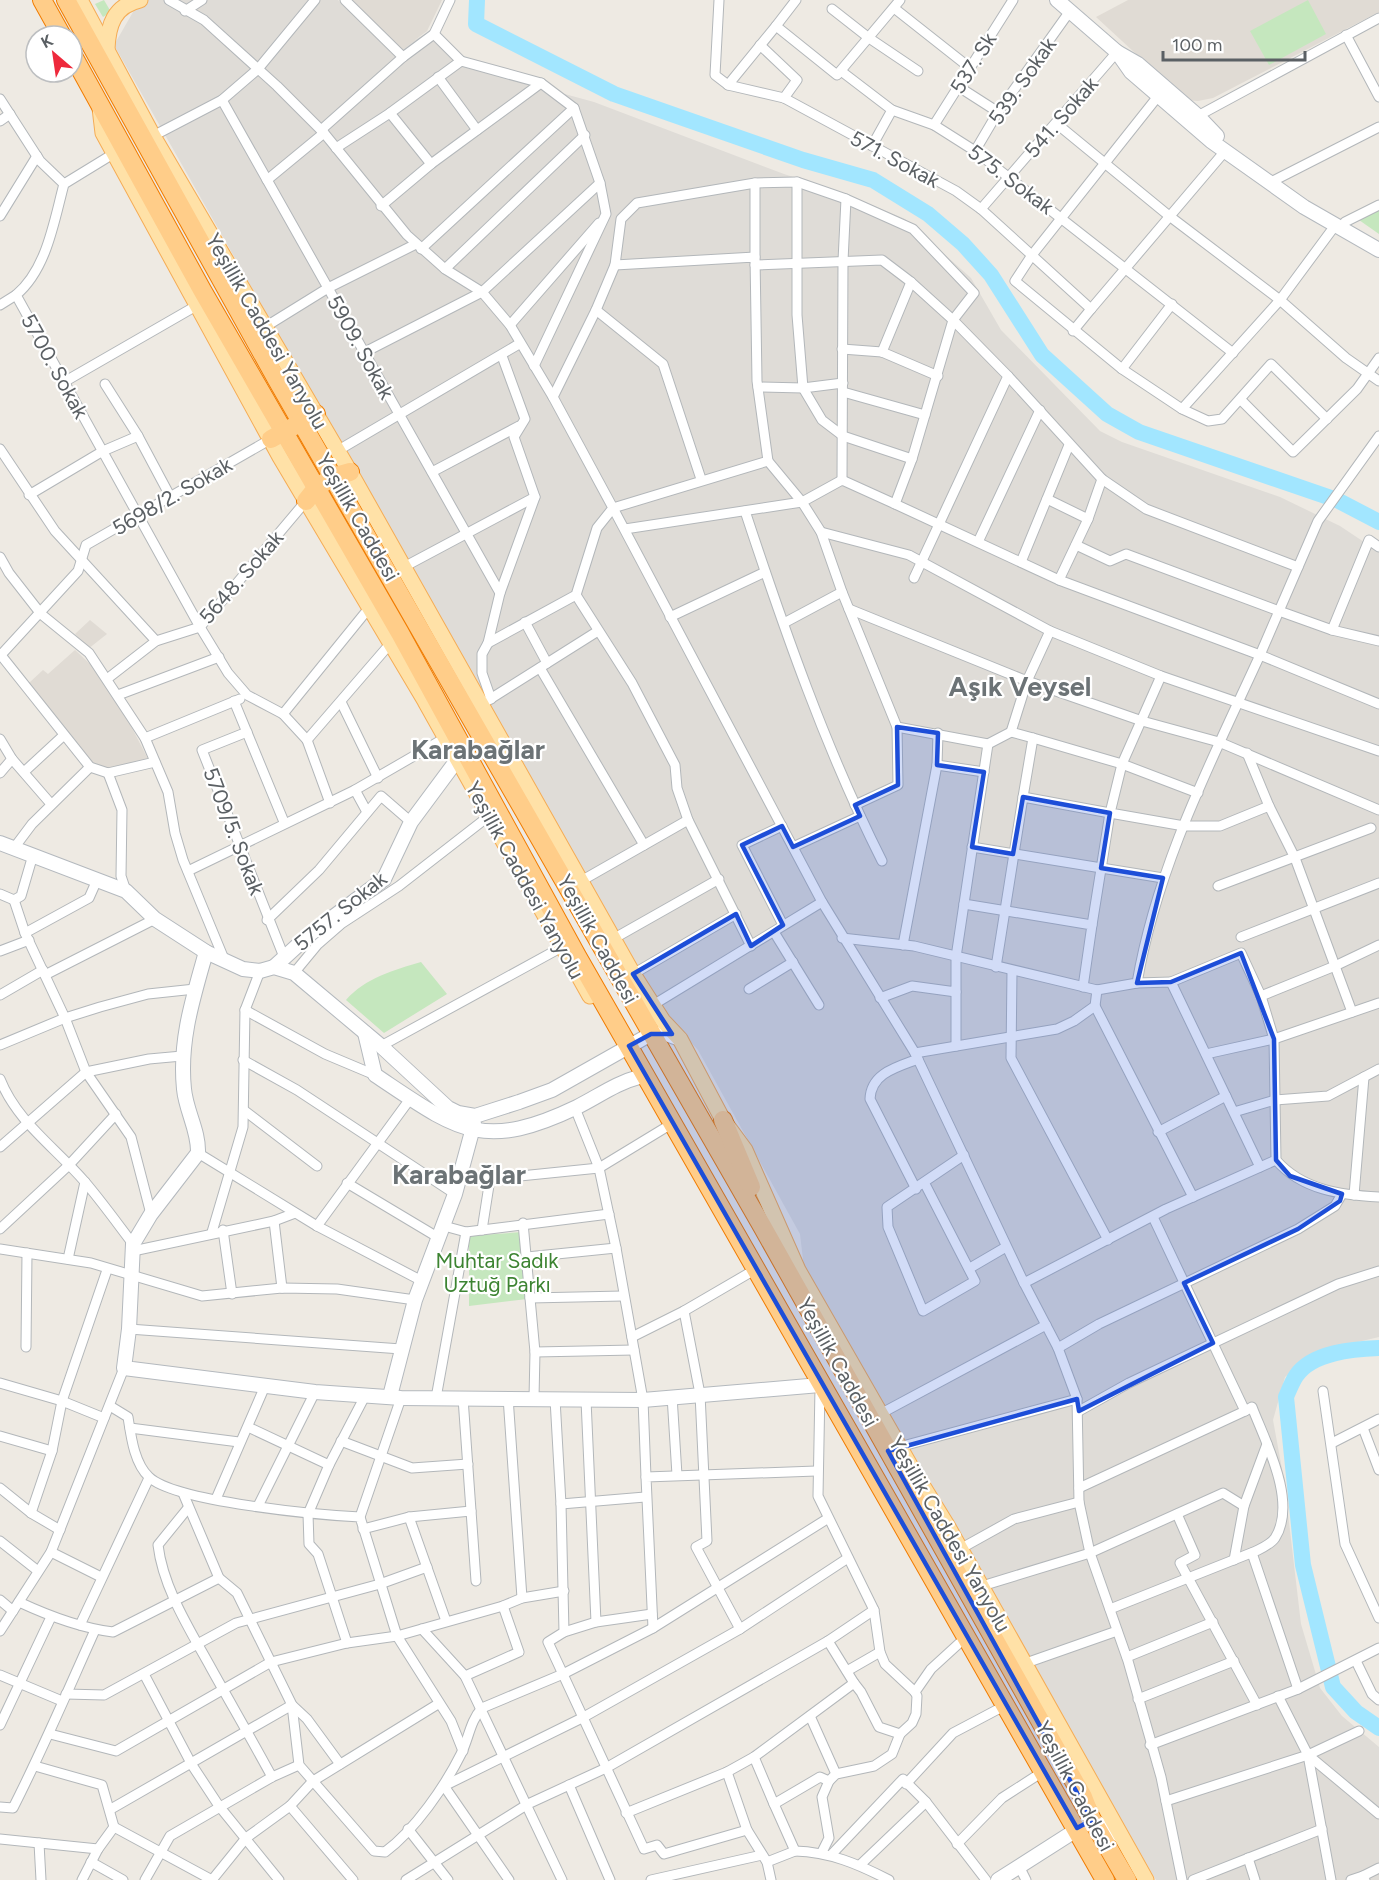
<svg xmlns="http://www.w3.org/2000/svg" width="1379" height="1880" font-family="Figtree,sans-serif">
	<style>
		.industrial { fill: #dfdcd7 }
		.education { fill: #e0dbd4 }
		.green { fill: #c5e7be }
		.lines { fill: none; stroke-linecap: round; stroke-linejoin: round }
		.river { stroke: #a2e6ff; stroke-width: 16 }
		.street-casing { stroke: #b3b7ba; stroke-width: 11 }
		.secondary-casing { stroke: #b4b9be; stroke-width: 16 }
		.primary-casing { stroke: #f5ac55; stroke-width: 17 }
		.highway-casing { stroke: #f17c00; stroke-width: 20 }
		.street { stroke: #fff; stroke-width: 9 }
		.secondary { stroke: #fff; stroke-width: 14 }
		.primary { stroke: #ffe1a7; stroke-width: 15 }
		.highway { stroke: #ffcd89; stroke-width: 18 }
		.marked { fill: #1d4ed8; fill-opacity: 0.2; stroke: #1d4ed8; stroke-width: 4.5; stroke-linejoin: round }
		.labels { text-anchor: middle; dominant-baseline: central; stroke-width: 4.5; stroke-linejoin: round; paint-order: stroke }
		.street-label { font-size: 21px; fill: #5b6064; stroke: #fff }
		.park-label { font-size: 21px; fill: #3d8432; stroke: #fff }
		.district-label { font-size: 27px; font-weight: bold; fill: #6c7376; stroke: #fff }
	</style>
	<rect width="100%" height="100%" fill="#eeeae3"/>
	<polygon class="industrial" points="140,0 338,0 391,53 429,32 443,38 464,59 528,84 594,102 784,174 851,196 905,219 971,278 1001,330 1100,431 1122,442 1280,497 1340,526 1379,552 1379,1337 1315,1352 1285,1377 1273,1420 1284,1480 1301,1624 1320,1688 1342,1716 1379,1747 1379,1880 1156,1880 804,1268 800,1234 698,1050 661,1009 114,45"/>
	<g class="education">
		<polygon points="351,0 442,0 427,31 400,51"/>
		<polygon points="1128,0 1379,0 1379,12 1213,98 1198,101 1186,100 1096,17"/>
		<polygon points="90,620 107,634 88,649 75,634"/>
		<polygon points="75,650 90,664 118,701 148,759 103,769 89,761 29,683 43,670 48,674"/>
	</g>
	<g class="green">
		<polygon points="104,0 111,12 103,17 95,4"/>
		<polygon points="1308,0 1326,34 1269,65 1250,31"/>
		<polygon points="1379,209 1379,234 1359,220"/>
		<path d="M421,962L447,994L384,1033L346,1000C365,978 394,970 421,962Z"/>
		<polygon points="522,1232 527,1299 469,1306 469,1236"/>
	</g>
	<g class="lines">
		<g class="river">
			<polyline points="477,0 476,24 614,94 803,160 873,180 928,214 963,244 991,275 1042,355 1107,414 1139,432 1337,500 1379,522"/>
			<path d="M1379,1348C1354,1349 1312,1352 1296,1376C1292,1382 1289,1390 1286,1397L1303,1565L1333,1687L1356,1712L1379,1728"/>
		</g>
		<g class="street-casing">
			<g id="street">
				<path d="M169,0L204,20L277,86L324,133L407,235L445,269L482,292L510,325L553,397L613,508L822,902L915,1053L1057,1029L1074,1021L1095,1006L1097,990L1137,983C1157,866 1211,762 1260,655L1059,580L895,504L912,459L953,320L974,293L913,229L846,199L797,182L755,183L637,203L621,219L615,265L755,257L757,381L768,461L613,508L597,528L576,595L488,643"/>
				<polyline points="345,0 403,57"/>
				<polyline points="719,0 715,75 728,85 784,98 956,191 981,209 1091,309 1073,331"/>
				<polyline points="796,0 776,26 837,75 900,0"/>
				<polyline points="894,8 970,68"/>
				<polyline points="832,9 869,38 918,71"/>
				<polyline points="185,11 202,0"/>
				<polyline points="434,34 461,61 541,83 574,108 600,183 606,214 534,366"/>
				<polyline points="1346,35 1379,97"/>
				<polyline points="760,45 797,80 784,98"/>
				<polyline points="841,71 892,110 934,125 975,151 1233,353"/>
				<polyline points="438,77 477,130"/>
				<polyline points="728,85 776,26"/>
				<polyline points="959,87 998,112"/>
				<polyline points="1159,95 1032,255 1015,281 1122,369 1182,409 1208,421 1222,419 1271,364 1327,419"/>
				<polyline points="0,99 40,161 64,184"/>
				<polyline points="222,100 500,593"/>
				<polyline points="390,113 431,164"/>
				<polyline points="1194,118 1379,18"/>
				<polyline points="0,121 10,114"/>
				<polyline points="1057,124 1168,215 1280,300 1346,358 1379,381"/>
				<polyline points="934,125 1013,0"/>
				<polyline points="321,130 403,57 434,34 450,0"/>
				<polyline points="153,136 222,100 258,69 315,0"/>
				<polyline points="872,146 892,110"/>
				<polyline points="336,148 390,113 461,61"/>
				<polyline points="975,151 998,112 1070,11"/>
				<path d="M113,154L64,184C54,221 47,269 16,295L200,627L228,673L247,695L283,714L307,740L389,645"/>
				<polyline points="267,180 324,133"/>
				<polyline points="797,182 797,315 803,388 822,420 843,436 912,459"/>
				<polyline points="1269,183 1379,127"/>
				<polyline points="381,206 431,164 541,83"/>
				<polyline points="981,209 1117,52"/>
				<polyline points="0,216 37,156"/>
				<polyline points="1345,222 1379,205"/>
				<polyline points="421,249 574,108"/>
				<polyline points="755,257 755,183"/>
				<polyline points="755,265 882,260 911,282 953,320 1008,376 914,578"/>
				<polyline points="445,269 585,135"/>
				<polyline points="0,305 16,295"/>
				<polyline points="1091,309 1226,150"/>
				<polyline points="596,310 663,364 701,479"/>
				<polyline points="510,325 599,223"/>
				<polyline points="265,327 328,288 416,244"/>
				<polyline points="842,349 882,352 911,282"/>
				<polyline points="365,352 482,292 600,183"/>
				<polyline points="882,352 938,376"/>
				<polyline points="1122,369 1172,304"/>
				<polyline points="1008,376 1102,479 1146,509 1298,567"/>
				<polyline points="64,382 196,306"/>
				<polyline points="105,384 138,436 170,496"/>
				<polyline points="758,387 803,388 843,383"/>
				<polyline points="843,392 925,415"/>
				<polyline points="553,397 596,310 615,265"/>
				<polyline points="1241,400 1293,452 1357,389 1379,358"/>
				<polyline points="1182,409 1280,300 1334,227"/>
				<polyline points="1379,436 1318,521 1279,611 1332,630 1379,641"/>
				<polyline points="0,449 55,531 156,641"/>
				<polyline points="337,451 519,344"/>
				<polyline points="768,461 802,502 821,532 842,592 897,727 898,785 855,805"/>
				<polyline points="432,472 519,426"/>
				<polyline points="842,480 843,261 846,199"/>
				<polyline points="29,495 103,451 138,436"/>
				<polyline points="1047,499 1088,519"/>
				<path d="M745,511C784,629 826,750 882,861"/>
				<polyline points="625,529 802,502 842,480 895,504"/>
				<polyline points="821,532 909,555 1050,631 1027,681 1011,732 1033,738"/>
				<polyline points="978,542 1040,410"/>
				<polyline points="1076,545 1110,561 1126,554 1279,611 1260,655 1379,704"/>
				<polyline points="0,557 9,573 41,614 89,653 145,738 168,792 175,833 183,860 224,959"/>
				<polyline points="1021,562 1069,445"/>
				<polyline points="402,568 535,497"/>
				<polyline points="1059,580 1088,519 1102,479"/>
				<polyline points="576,595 632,683 675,765 677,788 688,820 751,946"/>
				<polyline points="849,609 1027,681 1142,721 1219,742 1379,810"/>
				<polyline points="670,617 765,572"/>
				<polyline points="525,622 547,663"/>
				<polyline points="784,623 842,592"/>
				<polyline points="1332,630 1369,540 1379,547"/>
				<polyline points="1050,631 1161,676 1379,751"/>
				<polyline points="0,654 90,767 108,773 155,762"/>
				<polyline points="0,656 78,571 86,545 271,439"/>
				<polyline points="540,668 644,845"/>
				<polyline points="1161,676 1122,764 1110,813 1184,826 1220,826 1269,806 1295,858 1352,1012"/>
				<polyline points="107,679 156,641 200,627 306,501"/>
				<polyline points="118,695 219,657"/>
				<polyline points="491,699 482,673 482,654 488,643 500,593 535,497 514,437 525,419 502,356"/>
				<polyline points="234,701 284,822"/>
				<polyline points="487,701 598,631"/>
				<polyline points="341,702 378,778"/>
				<polyline points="283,714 369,608"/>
				<polyline points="897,727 988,744 1011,732"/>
				<polyline points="247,732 202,750 284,957"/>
				<polyline points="145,738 240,699"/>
				<polyline points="0,739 12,759 51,804"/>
				<polyline points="307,740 330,803"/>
				<polyline points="1247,753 1269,806"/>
				<polyline points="937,765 984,772"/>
				<polyline points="24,772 64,735"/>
				<polyline points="0,773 12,759"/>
				<polyline points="108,773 122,810 121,876 126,891"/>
				<polyline points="355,790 367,812"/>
				<polyline points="1023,797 1033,738 1122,764 1198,793"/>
				<polyline points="782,826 742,845 783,925"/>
				<polyline points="793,847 860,816"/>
				<polyline points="972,847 1163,878"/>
				<polyline points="14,848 32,824 90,767"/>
				<polyline points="188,871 355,790 445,738"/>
				<polyline points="581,881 688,820"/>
				<polyline points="1218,886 1371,828"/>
				<polyline points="0,894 14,900 21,896 33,855"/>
				<polyline points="14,900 25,933 65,1018 86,1072 131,1137 151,1214"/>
				<polyline points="964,904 1092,925 1083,987"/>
				<polyline points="267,920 319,870 381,796 411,822"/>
				<polyline points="774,932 819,1005"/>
				<polyline points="25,933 89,898 97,880"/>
				<polyline points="1241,937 1379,883"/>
				<polyline points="842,938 914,946 1097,990"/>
				<polyline points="613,939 719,879"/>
				<polyline points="903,945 937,765 938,733"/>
				<polyline points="0,951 29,940"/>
				<polyline points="996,967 1023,797 1110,813 1092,925"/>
				<polyline points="1012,971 1011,1058 1108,1240"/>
				<polyline points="294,973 318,944 341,924 399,886 489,816"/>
				<polyline points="633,974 736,914"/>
				<polyline points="45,975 155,919"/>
				<path d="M1171,982L1241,953L1261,996L1274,1039L1276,1160C1302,1190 1341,1195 1379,1197"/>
				<polyline points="1137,983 1171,982 1260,1167"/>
				<polyline points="749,989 793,962"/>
				<polyline points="956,992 956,1046"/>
				<polyline points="0,995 43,970"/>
				<polyline points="1261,996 1335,966 1379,945"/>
				<polyline points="880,998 912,986 956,992 956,957 988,744"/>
				<polyline points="653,1005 822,902"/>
				<polyline points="1095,1006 1193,1197"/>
				<polyline points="245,1010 325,1054 375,1075"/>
				<polyline points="0,1045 65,1018 100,1007 148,994 195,989"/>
				<polyline points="381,1046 562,947"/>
				<polyline points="915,1053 1024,1283 1166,1209 1276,1160"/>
				<polyline points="1206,1054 1274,1039 1379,1003"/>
				<polyline points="243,1060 297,1090 455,1194"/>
				<path d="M0,1079C17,1122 55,1147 85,1182C102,1202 117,1223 133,1244"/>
				<polyline points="575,1108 599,1168 616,1248 643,1400 646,1477"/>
				<polyline points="245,1111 317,1166"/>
				<polyline points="1234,1112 1275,1100 1328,1096 1379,1069"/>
				<polyline points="1158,1132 1226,1096"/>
				<polyline points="0,1147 86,1072 149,1059 182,1056"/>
				<polyline points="198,1153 317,1226 422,1281"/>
				<polyline points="461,1176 490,1179 599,1168 673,1123"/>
				<polyline points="347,1183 439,1238"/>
				<polyline points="925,1184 975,1281 923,1311 888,1227 887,1207 964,1155"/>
				<path d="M916,1189L870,1099C871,1073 897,1067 918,1059"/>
				<polyline points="1354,1195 1364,1077"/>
				<polyline points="274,1221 282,1288"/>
				<polyline points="523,1223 535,1352 534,1398"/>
				<polyline points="317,1226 410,1099"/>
				<polyline points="444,1226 466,1232 609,1214"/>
				<polyline points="0,1229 69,1165 116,1114"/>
				<polyline points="223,1230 232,1294"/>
				<polyline points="482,1230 490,1179"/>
				<polyline points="212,1232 243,1127 245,1010 260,971"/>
				<polyline points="0,1249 91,1263 202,1296 282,1288 337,1289 415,1300"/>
				<polyline points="133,1251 274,1221 295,1213"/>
				<polyline points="527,1257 616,1248"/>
				<polyline points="68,1259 85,1182"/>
				<polyline points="970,1268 1006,1247"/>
				<polyline points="1024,1283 1058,1348 1077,1399 1079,1502 1090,1553 1128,1661 1161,1777 1182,1880"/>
				<polyline points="530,1298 623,1296"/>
				<polyline points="684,1311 700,1394 707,1541 696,1547 740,1629"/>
				<polyline points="129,1329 401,1349"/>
				<polyline points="632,1337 684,1311 756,1269"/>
				<polyline points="26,1347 27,1253"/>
				<polyline points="1058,1348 1099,1324 1298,1229 1335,1206 1342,1194"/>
				<polyline points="535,1352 634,1350"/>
				<polyline points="0,1383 62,1401 104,1418"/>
				<polyline points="820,1387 818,1496 874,1610 880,1652 885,1664 915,1692"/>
				<polyline points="1323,1391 1345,1544 1379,1618"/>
				<polyline points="672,1396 677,1475"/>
				<polyline points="508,1397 522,1598"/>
				<polyline points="436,1398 466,1232"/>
				<polyline points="463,1398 476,1581"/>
				<polyline points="555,1399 561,1504 564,1632 548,1642 644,1849 657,1845 664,1854 747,1830 767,1862 771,1880"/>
				<polyline points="586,1400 596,1622"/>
				<path d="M110,1406L128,1417C131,1436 134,1463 149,1477C175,1502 320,1515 360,1517L397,1636L451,1721L463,1751"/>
				<polyline points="1079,1411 1129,1383 1338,1284 1379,1271"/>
				<polyline points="880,1414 1046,1325"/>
				<polyline points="248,1427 329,1465"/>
				<polyline points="130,1428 239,1442"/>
				<polyline points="1363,1428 1379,1470"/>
				<polyline points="0,1436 52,1451"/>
				<polyline points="341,1441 412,1468 468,1464"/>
				<polyline points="1332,1443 1379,1419"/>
				<polyline points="899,1447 1077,1399"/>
				<polyline points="0,1488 31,1513 60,1530"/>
				<polyline points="1079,1488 1245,1411"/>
				<polyline points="183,1493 219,1578 237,1593 292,1705 307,1719 340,1764"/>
				<polyline points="216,1499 265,1386"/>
				<polyline points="561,1504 645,1497"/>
				<polyline points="258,1506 315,1392"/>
				<path d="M188,1508L158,1545C163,1588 190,1630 211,1668C231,1704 252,1740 272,1777"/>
				<polyline points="31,1513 52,1451 62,1401 107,1270"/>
				<polyline points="1177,1514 1195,1555 1180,1563 1257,1705"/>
				<polyline points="360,1517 401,1398"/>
				<polyline points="409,1517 446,1621"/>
				<polyline points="363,1529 409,1517 471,1511"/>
				<polyline points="0,1541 38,1571"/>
				<polyline points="960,1549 1014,1519 1079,1502"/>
				<polyline points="51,1552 101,1577"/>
				<polyline points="1252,1553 1298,1689"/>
				<polyline points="1234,1560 1244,1506 1267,1444"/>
				<polyline points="982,1586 1090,1553 1223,1493 1244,1506"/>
				<polyline points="0,1600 13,1611"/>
				<path d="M19,1602C49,1616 80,1628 113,1632L219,1578"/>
				<path d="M1110,1609L1256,1551C1262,1548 1271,1544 1275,1538C1298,1502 1265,1441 1252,1407L1245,1411L1153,1217"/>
				<polyline points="80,1625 149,1478"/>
				<polyline points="653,1628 646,1477 816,1471"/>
				<polyline points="422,1629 465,1676 562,1880"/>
				<polyline points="0,1631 51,1552 124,1368"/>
				<polyline points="564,1632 596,1622 652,1614"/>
				<polyline points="347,1643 318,1554 309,1544 308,1514 329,1465 365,1396"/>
				<polyline points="1127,1657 1213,1622"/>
				<polyline points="1356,1661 1372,1694 1379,1700"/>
				<polyline points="1026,1663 1117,1631"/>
				<polyline points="847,1671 880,1652"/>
				<polyline points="144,1674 192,1765 219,1806 279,1880"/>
				<polyline points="0,1675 62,1701"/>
				<polyline points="465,1676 519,1652 503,1606"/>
				<polyline points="854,1683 861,1692 879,1727 900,1734"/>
				<polyline points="66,1694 104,1695 236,1623 380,1584 427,1567"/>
				<polyline points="1278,1696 1308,1755 1379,1814"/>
				<polyline points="1138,1699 1234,1661"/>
				<polyline points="810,1716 836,1774"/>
				<polyline points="0,1725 51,1617"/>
				<polyline points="50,1734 116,1751 271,1662 347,1643 397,1636 503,1606 522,1598 564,1591"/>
				<polyline points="1150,1745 1298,1689 1379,1648"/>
				<polyline points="754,1757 774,1804"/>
				<polyline points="35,1766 102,1785 114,1827 98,1849 82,1880"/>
				<polyline points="727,1772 747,1830"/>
				<polyline points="906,1784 953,1733 1006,1705"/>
				<polyline points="569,1785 610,1880"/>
				<polyline points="1166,1801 1308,1755"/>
				<polyline points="290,1806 353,1880"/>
				<path d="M0,1807L13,1808C43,1749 68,1690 95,1630"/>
				<path d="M111,1809L292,1705L299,1765L374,1851L385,1852C415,1830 445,1786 461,1754C469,1738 470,1721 482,1708L563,1674L653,1628L827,1519"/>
				<polyline points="626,1813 727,1772 754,1757 854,1683 828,1641"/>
				<polyline points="114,1827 212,1880"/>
				<polyline points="408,1829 448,1880"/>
				<polyline points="0,1839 98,1849"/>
				<polyline points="39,1843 41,1880"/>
				<polyline points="957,1844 1002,1798 1044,1771"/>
				<path d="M795,1851C830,1852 858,1864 889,1880"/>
				<polyline points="822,1852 829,1838 822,1797 829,1781 836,1774 874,1766 892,1754 900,1734 912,1723 916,1714 917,1696 915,1692 931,1669 966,1637"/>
				<polyline points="831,1855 903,1779 926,1802 986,1880"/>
				<polyline points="1248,1858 1255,1880"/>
				<polyline points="91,1862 123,1880"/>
				<polyline points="767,1862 795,1851 774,1804 820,1777 829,1781"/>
				<polyline points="860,1865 926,1802"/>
				<polyline points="1019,1866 1026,1880"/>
				<polyline points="145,1880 170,1836 272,1777 299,1765"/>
				<polyline points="212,1880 246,1838 290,1806 313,1781 438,1704"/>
				<polyline points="406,1880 528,1804 606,1768 828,1641 874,1610"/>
				<polyline points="509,1880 444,1786 582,1718 740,1629 848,1558"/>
				<polyline points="651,1880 762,1855"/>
				<polyline points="1193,1880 1322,1829"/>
				<polyline points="1331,1880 1308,1755 1359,1731"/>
				<polyline points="1351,1880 1363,1876"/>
				<polyline points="1365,1880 1363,1876 1379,1868"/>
			</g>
		</g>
		<g class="secondary-casing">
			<g id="secondary">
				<polyline points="1057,0 1117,52 1138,64 1198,116 1217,136"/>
				<polyline points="1117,52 1131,72 1211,141 1304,207 1379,250"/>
				<polyline points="0,843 126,891 155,919 206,952 243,969 260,971 274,967 294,973 381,1046 448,1108 458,1113 475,1116 519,1102 552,1090 651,1034 666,1034 680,1039"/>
				<path d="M206,952C193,998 179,1041 184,1089C186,1111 199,1131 198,1153L151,1214L133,1244L129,1329L124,1368L315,1392L401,1398L643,1400L820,1385"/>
				<polyline points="274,967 309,935 384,879 411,822 457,760"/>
				<path d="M365,1033L375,1075C456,1129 481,1153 577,1107C599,1096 616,1083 639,1077"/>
				<polyline points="390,1396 415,1300 455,1194 474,1124"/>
				<polyline points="998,1880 1092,1820 1121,1836"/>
			</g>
		</g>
		<g class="primary-casing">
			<g id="primary">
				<polyline points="80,0 153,136 350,472 633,974 663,1021 680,1039 723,1120 745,1150 798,1270 911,1467 948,1527 1146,1880"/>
				<path d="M107,49C108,25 114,6 140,0"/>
				<polyline points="100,108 103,133 280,457 425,701 590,996"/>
			</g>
		</g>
		<g class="highway-casing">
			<g id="highway">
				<polyline points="42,0 62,36"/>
				<polyline points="66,0 277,380 762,1226 1083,1797 1092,1820 1127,1880"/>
				<polyline points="72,54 202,290 400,633 577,956 1105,1880"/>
				<polyline points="271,439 316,414"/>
				<path d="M306,501C318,484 330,477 350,472"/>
				<polyline points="723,1120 751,1187"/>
			</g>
		</g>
		<use href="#street" class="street"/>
		<use href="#secondary" class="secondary"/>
		<use href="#primary" class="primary"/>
		<use href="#highway" class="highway"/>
	</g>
	<path class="marked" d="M897,727L938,733L937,765L984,772L972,847L1013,854L1023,797L1110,813L1101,868L1163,878L1137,983L1171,982L1241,953L1274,1039L1276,1160L1290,1176L1342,1194L1340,1201L1298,1229L1184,1283L1213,1343L1079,1411L1077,1399L888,1451L1092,1820L1077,1828L629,1046L651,1034H672L633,974L736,914L751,946L783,925L742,845L782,826L793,847L860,816L855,805L898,785Z"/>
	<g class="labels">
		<g class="street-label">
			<text transform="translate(973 63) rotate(-58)">537. Sk</text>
			<text transform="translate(1022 81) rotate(-55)">539. Sokak</text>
			<text transform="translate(1061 117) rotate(-49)">541. Sokak</text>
			<text transform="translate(895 159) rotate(28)">571. Sokak</text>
			<text transform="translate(1011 179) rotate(37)">575. Sokak</text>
			<text transform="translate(267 331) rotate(60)">Yeşillik Caddesi Yanyolu</text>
			<text transform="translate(361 347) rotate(61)">5909. Sokak</text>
			<text transform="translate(55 366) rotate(61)">5700. Sokak</text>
			<text transform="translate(172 496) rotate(-30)">5698/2. Sokak</text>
			<text transform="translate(358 517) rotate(60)">Yeşillik Caddesi</text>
			<text transform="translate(241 577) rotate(-49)">5648. Sokak</text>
			<text transform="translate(234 831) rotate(69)">5709/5. Sokak</text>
			<text transform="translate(525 880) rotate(61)">Yeşillik Caddesi Yanyolu</text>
			<text transform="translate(340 911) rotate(-39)">5757. Sokak</text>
			<text transform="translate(598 939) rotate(61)">Yeşillik Caddesi</text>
			<text transform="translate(838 1362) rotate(61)">Yeşillik Caddesi</text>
			<text transform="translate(950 1534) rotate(60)">Yeşillik Caddesi Yanyolu</text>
			<text transform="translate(1075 1786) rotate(62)">Yeşillik Caddesi</text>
		</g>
		<g class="park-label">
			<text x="497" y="1260">Muhtar Sadık<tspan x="497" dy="24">Uztuğ Parkı</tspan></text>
		</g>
		<g class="district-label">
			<text x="1020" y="686">Aşık Veysel</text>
			<text x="478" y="749">Karabağlar</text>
			<text x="459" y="1174">Karabağlar</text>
		</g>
	</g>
	<g transform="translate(54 54) rotate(331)"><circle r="28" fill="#ffffff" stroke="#bdbfc1" stroke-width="1.5"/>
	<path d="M0-4.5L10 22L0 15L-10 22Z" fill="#ee293c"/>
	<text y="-9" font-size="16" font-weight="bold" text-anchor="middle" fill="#5b6064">K</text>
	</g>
	<path d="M1163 51v9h142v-9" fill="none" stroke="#5b6064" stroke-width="3"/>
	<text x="1172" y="51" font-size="18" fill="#5b6064" stroke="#ffffff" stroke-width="4.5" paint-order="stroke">100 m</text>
</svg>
